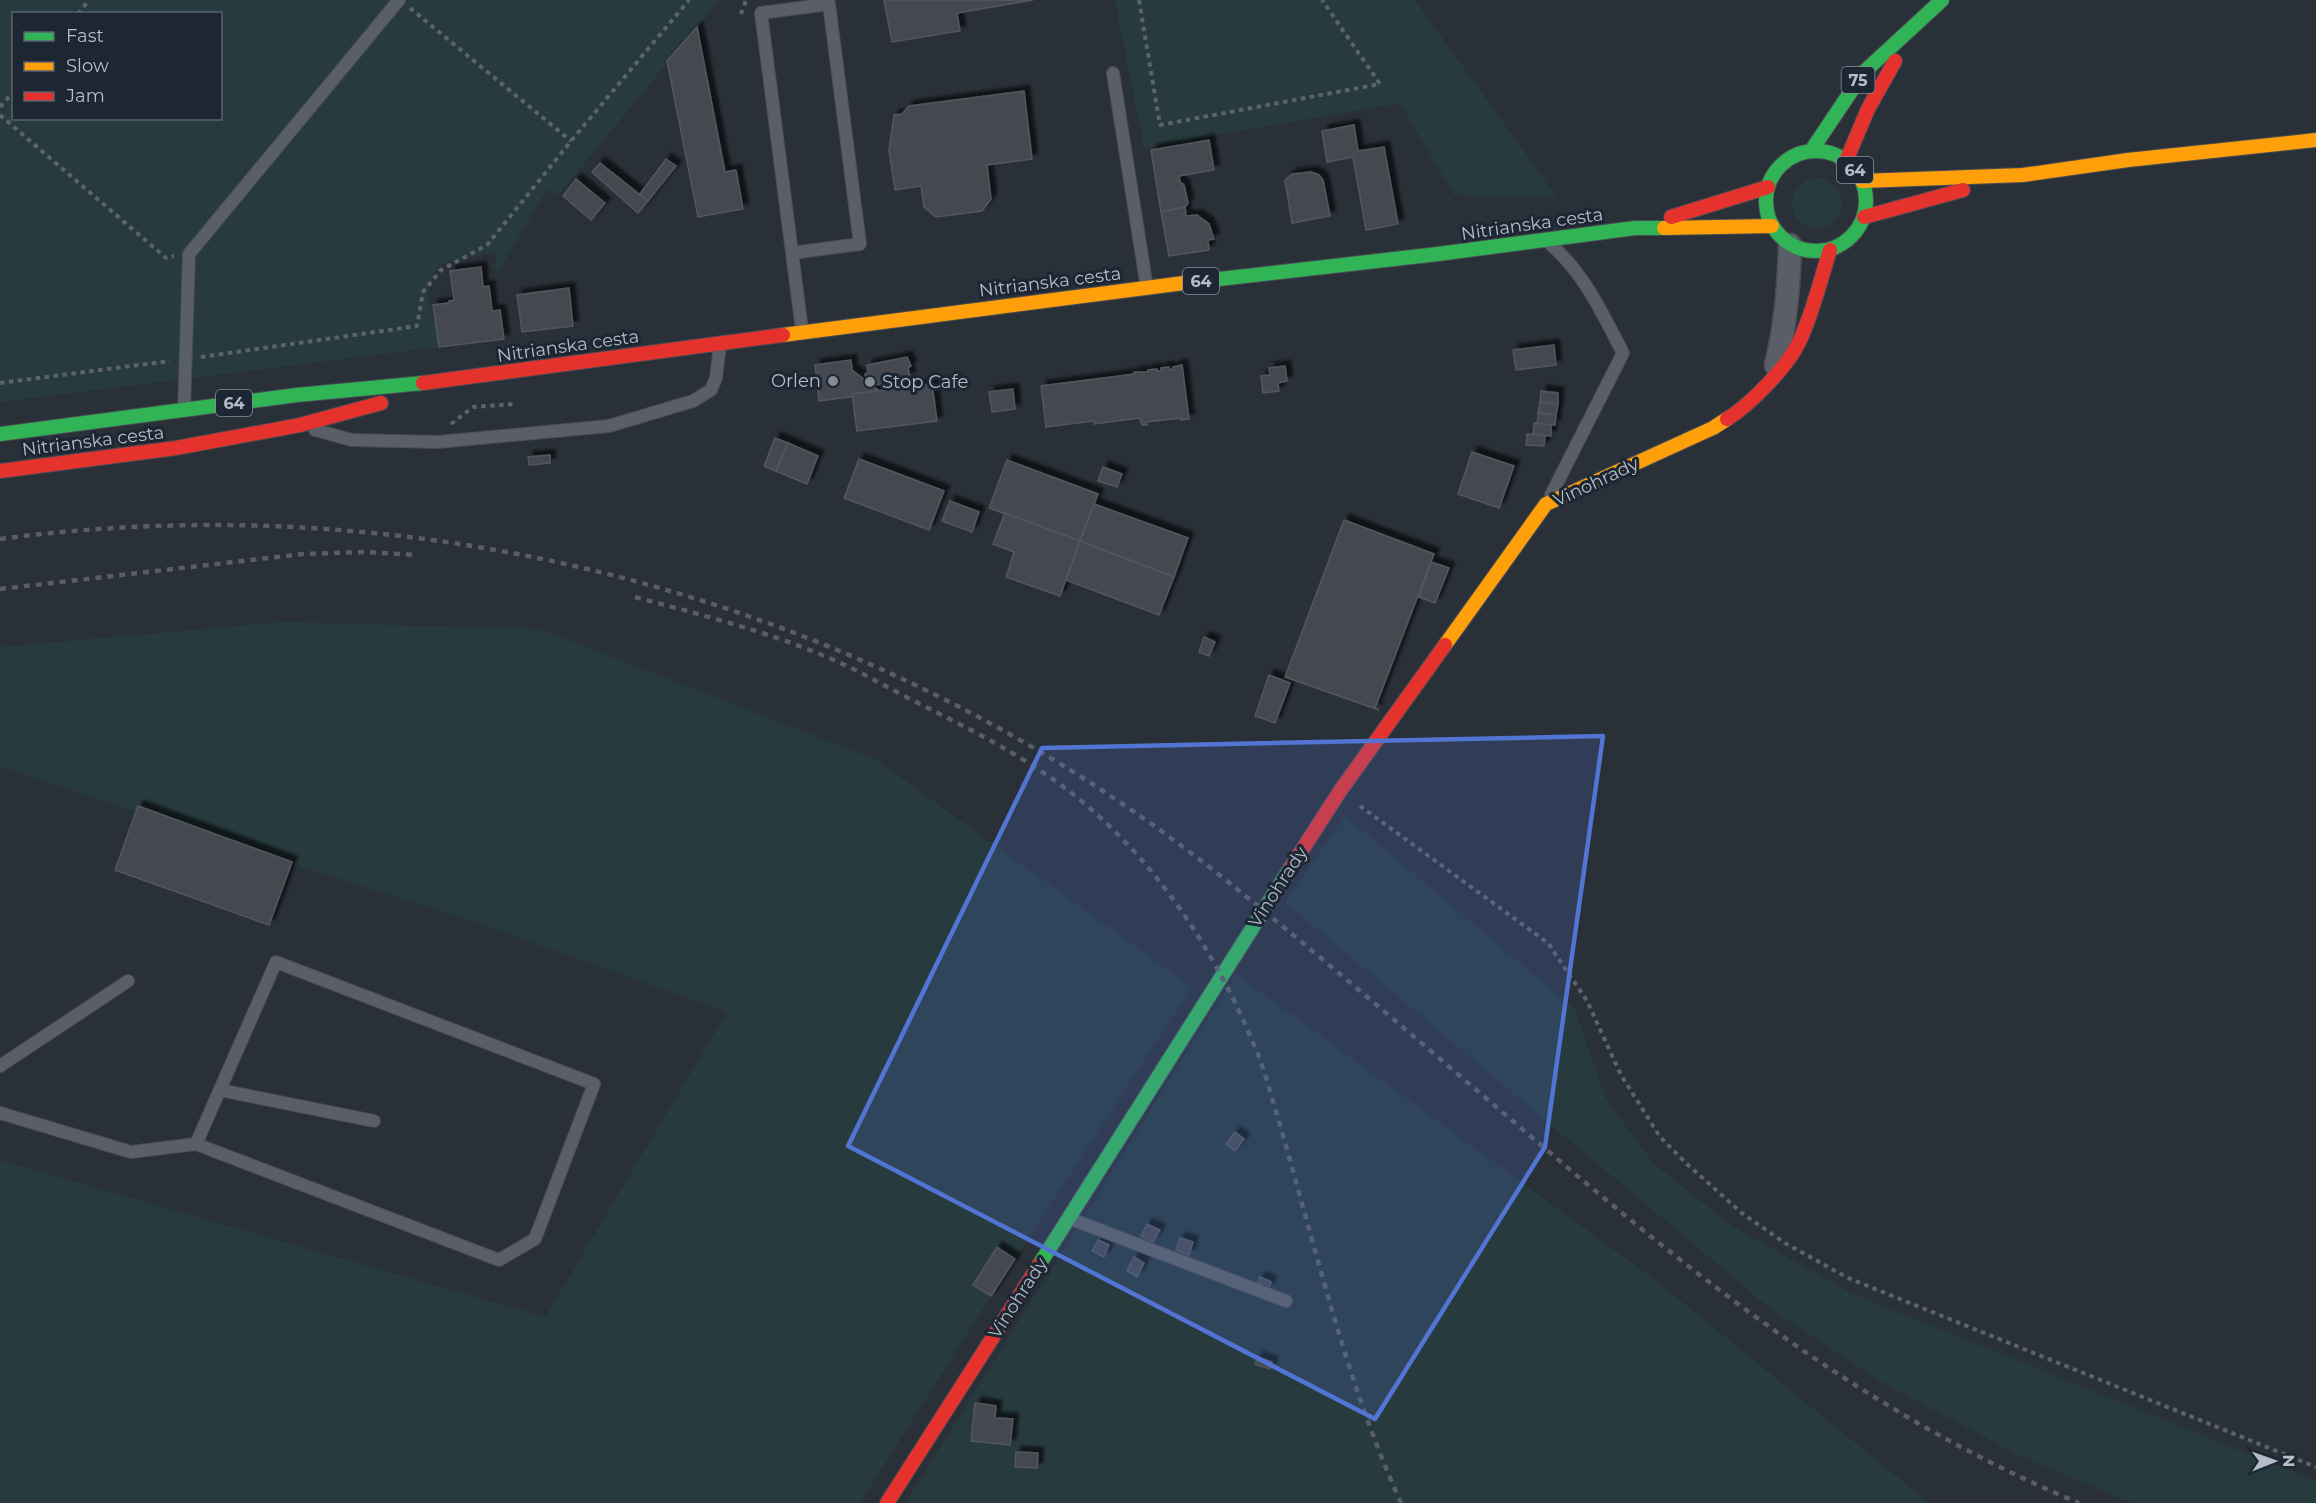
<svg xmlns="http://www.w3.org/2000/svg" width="2316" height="1503" font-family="Montserrat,sans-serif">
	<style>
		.green { fill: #273a3e; fill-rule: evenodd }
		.building { fill: #444950; stroke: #52575f; stroke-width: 1.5; filter: url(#shadow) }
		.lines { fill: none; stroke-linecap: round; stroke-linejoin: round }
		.lane-casing { stroke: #484c53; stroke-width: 14 }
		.street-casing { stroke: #484c53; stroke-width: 25 }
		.fast-casing { stroke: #484c53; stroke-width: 16 }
		.slow-casing { stroke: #484c53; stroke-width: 16 }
		.jam-casing { stroke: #484c53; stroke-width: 16 }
		.path { stroke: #5d636a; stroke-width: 4; stroke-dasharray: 4.5 4.5; stroke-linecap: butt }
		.lane { stroke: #5a5e66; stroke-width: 12 }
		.street { stroke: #5a5e66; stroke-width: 22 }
		.fast { stroke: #30b455; stroke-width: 14 }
		.slow { stroke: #ff9f0a; stroke-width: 14 }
		.jam { stroke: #e5322d; stroke-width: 14 }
		.rail { stroke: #595d64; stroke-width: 4.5; stroke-dasharray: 6 6; stroke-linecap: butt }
		.marked { fill: #5274d3; fill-opacity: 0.2; stroke: #5274d3; stroke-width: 4.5; stroke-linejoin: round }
		.poi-dot { fill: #848b96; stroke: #1d2633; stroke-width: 2 }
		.labels { text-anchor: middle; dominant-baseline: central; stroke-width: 6; stroke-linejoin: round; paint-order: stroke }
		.shield { fill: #1d2633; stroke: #878f9c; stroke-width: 1.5 }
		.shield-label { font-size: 16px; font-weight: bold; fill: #b4bcc9 }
		.street-label { font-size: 18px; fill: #b4bcc9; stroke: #1d2633 }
		.poi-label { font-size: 18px; fill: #b4bcc9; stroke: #1d2633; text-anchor: end }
	</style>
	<defs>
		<filter id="shadow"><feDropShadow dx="5.5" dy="-5.5" stdDeviation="1.5" flood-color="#0009"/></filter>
	</defs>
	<rect width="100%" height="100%" fill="#2a3038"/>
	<g class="green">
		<path d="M0,0H719L557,197L547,189L499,271L489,265H497L495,252L445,263C429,271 430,289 428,305L431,306L439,347L0,402ZM14,14H220V118H14Z"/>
		<polygon points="1115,0 1415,0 1557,197 1454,195 1400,103 1144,148"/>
		<circle cx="1817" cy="203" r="25"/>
		<polygon points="282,622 540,629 875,759 1192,987 1015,1259 996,1247 973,1284 991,1296 860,1503 0,1503 0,1160 545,1317 727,1012 469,920 255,852 0,766 0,647"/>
		<polygon points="1345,816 1575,1009 1606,1099 1653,1163 1731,1225 1851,1293 2316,1481 2316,1503 2132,1503 2018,1455 1876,1379 1772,1310 1285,902"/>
		<polygon points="1236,974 1654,1279 1928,1502 1933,1503 905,1503"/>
	</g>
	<g class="building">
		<polygon points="884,0 1033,0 957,13 960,31 892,42"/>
		<polygon points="697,27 725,172 736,170 743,209 698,217 667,61"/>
		<polygon points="1024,91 1032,159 987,165 991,199 982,211 936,217 924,207 921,186 895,190 889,150 894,115 902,114 909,106"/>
		<polygon points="1354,125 1358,151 1384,147 1398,224 1366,230 1353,157 1327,162 1322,131"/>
		<polygon points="1209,140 1214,170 1179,176 1180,182 1184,185 1188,203 1185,207 1161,212 1151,150"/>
		<polygon points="666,159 676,166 648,201 640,194"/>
		<polygon points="600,163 648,201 638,213 592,172"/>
		<polygon points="1311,172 1319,175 1323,180 1330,216 1292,223 1285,180 1292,174"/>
		<polygon points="576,179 605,203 591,220 563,196"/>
		<polygon points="1185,207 1186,216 1197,215 1209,224 1214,239 1208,240 1209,250 1169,256 1161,212"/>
		<polygon points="481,267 483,287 489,286 492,311 500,310 504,339 439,347 433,305 449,303 449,301 454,300 450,271"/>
		<polygon points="569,288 573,326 522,332 517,295"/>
		<polygon points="1554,345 1556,365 1516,370 1513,350"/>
		<polygon points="907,357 911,366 908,368 910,377 889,380 890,383 869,386 865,374 868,372 867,365"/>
		<polygon points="851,360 852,370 882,393 819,401 815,365"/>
		<polygon points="1182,365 1189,419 1181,420 1181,418 1146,422 1147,425 1142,425 1140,418 1094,424 1094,421 1046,427 1041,386 1135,374 1134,372 1148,372 1148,370 1157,369 1157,371 1161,371 1161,368 1169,367 1170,370 1174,369 1173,367"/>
		<polygon points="1285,366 1287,381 1278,383 1279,391 1263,393 1261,376 1270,375 1269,368"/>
		<polygon points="932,384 937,421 857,431 852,394"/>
		<polygon points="1013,389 1015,409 992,412 989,392"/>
		<polygon points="1541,391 1558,393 1558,404 1540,402"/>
		<polygon points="1540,402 1558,404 1556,415 1538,413"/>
		<polygon points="1538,413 1556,415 1555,425 1537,424"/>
		<polygon points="1534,423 1551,425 1551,436 1533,434"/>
		<polygon points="1527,434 1545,435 1544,446 1526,445"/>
		<polygon points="775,438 788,443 776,471 764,466"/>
		<polygon points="788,443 818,456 807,484 776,471"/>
		<polygon points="1472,452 1514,466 1499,508 1458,494"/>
		<polygon points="550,455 550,463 529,465 528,457"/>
		<polygon points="859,459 944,491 929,530 844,498"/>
		<polygon points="1007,460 1098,494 1080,541 989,508"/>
		<polygon points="1103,467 1122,474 1117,487 1098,481"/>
		<polygon points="950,501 979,512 972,532 942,521"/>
		<polygon points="1094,504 1188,538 1174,577 1080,541"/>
		<polygon points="1005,513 1080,541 1060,596 1006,577 1014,552 993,544"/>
		<polygon points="1344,520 1434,554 1375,708 1379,710 1285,677"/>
		<polygon points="1080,541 1174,577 1159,615 1066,580"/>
		<polygon points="1431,562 1449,568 1435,603 1419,597"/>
		<polygon points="1204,637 1215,642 1209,656 1199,652"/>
		<polygon points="1269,675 1290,683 1275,723 1255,716"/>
		<polygon points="138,806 292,862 269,925 115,870"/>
		<polygon points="1235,1132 1244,1139 1235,1151 1226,1144"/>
		<polygon points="1147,1224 1160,1230 1153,1242 1141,1236"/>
		<polygon points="1180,1238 1193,1242 1189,1255 1176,1250"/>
		<polygon points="1098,1240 1109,1245 1104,1257 1092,1251"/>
		<polygon points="997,1247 1015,1259 991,1296 973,1285"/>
		<polygon points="1134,1257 1144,1263 1137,1277 1127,1271"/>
		<polygon points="1260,1277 1271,1282 1269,1288 1257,1284"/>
		<polygon points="1258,1357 1272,1362 1270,1369 1255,1364"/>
		<polygon points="975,1403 996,1406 995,1418 1013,1419 1010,1445 971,1441"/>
		<polygon points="1016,1452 1038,1453 1037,1468 1015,1467"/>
	</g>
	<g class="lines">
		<g class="lane-casing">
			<g id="lane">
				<polyline points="1113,73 1147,288"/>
				<path d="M1550,244C1585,274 1602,313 1623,353L1551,495"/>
				<polyline points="792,253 860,244 829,4 761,13 802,330"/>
				<polyline points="184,409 189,254 399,0"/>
				<polyline points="315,430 352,440 438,442 609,426 693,401 711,390 716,378 720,345"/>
				<polyline points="0,1066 128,981"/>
				<polyline points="220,1090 374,1121"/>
				<polyline points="0,1113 131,1152 196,1144 499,1260 535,1239 594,1084 276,962 196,1144"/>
				<polyline points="1071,1219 1286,1301"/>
			</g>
		</g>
		<g class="street-casing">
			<path id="street" d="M1776,365C1786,325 1789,286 1790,245"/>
		</g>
		<g class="fast-casing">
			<g id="fast">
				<circle cx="1816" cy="201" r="50"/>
				<polyline points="1811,151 1864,72 1942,0"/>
				<polyline points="1184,283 1438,254 1635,228 1664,228"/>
				<polyline points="0,434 297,395 423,383"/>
				<polyline points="1039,1265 1291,867"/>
			</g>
		</g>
		<g class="slow-casing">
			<g id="slow">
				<polyline points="1862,181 2023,175 2128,160 2316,140"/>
				<polyline points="1664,228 1772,226"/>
				<polyline points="783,335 1184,283"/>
				<polyline points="1445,645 1546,504 1713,428 1727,419"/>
			</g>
		</g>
		<g class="jam-casing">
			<g id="jam">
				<polyline points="1846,161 1868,109 1895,61"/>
				<polyline points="1671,217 1768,187"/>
				<polyline points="1864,217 1963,190"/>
				<polyline points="423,383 783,335"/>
				<path d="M1727,419C1750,405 1788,366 1799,342C1812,316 1821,278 1830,250"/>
				<polyline points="0,471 176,448 300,425 381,403"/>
				<polyline points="1291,867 1340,791 1445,645"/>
				<polyline points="887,1503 1039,1265"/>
			</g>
		</g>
		<g class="path">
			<polyline points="1139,0 1160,125 1380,84 1322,0"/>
			<polyline points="410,8 571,141"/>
			<polyline points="78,14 89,0"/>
			<polyline points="741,14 746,0"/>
			<polyline points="0,107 14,91"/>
			<polyline points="0,115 166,258 174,256"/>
			<polyline points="201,357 417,326 423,292 441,270 487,245 571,141 689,0"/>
			<polyline points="0,383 170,361"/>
			<polyline points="451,424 473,407 515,404"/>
			<polyline points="1360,806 1548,943 1587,1001 1621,1075 1660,1137 1688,1165 1743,1214 1785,1243 1848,1278 2316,1467"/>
		</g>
		<use href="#lane" class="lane"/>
		<use href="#street" class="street"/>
		<use href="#fast" class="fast"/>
		<use href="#slow" class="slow"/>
		<use href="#jam" class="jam"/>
		<g class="rail">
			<path d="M0,539C437,481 883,605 1227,881C1329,963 1428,1049 1528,1134C1700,1281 1868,1415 2079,1503"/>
			<polyline points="0,589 303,554 365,552 418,555"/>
			<path d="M635,597C698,614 762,630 822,655C855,668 884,686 916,702C966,727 1016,752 1061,785C1155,855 1219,955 1261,1062C1307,1207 1338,1364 1401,1503"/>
		</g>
	</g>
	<path class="marked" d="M1603,736L1545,1147L1375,1419L848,1146L1042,748Z"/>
	<g class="poi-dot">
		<circle cx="833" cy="381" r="6"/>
		<circle cx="870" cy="382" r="6"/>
	</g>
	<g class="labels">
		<g class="shield">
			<rect x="1841.5" y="67" width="33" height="26" rx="4.5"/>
			<rect x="1837" y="157" width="36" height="26" rx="4.5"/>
			<rect x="1183" y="268" width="36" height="26" rx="4.5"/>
			<rect x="216" y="390" width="36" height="26" rx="4.5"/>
		</g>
		<g class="shield-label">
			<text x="1858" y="80">75</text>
			<text x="1855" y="170">64</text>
			<text x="1201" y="281">64</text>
			<text x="234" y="403">64</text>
		</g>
		<g class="street-label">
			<text transform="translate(1532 224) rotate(-8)">Nitrianska cesta</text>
			<text transform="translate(1050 282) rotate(-7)">Nitrianska cesta</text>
			<text transform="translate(568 346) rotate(-8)">Nitrianska cesta</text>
			<text transform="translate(93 441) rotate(-7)">Nitrianska cesta</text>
			<text transform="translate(1596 482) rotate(-25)">Vinohrady</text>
			<text transform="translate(1278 887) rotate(-57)">Vinohrady</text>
			<text transform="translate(1018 1298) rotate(-57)">Vinohrady</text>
		</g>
		<g class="poi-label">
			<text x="821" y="381">Orlen</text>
			<text x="882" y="382" text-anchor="start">Stop Cafe</text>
		</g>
	</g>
	<rect x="12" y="12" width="210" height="108" fill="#1d2633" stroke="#59626f" stroke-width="1.5"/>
	<rect x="24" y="32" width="30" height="9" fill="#30b455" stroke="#59626f" stroke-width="1.5"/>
	<text x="66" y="42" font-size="18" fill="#b4bcc9">Fast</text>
	<rect x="24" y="62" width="30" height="9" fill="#ff9f0a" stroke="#59626f" stroke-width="1.5"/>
	<text x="66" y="72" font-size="18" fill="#b4bcc9">Slow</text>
	<rect x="24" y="92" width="30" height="9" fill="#e5322d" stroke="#59626f" stroke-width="1.5"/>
	<text x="66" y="102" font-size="18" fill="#b4bcc9">Jam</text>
	<g transform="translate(2274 1461) rotate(89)" stroke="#1d2633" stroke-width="4.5" paint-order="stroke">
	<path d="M0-4.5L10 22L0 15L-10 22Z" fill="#b4bcc9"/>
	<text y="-9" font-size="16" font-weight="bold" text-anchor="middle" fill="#b4bcc9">N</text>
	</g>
</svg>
